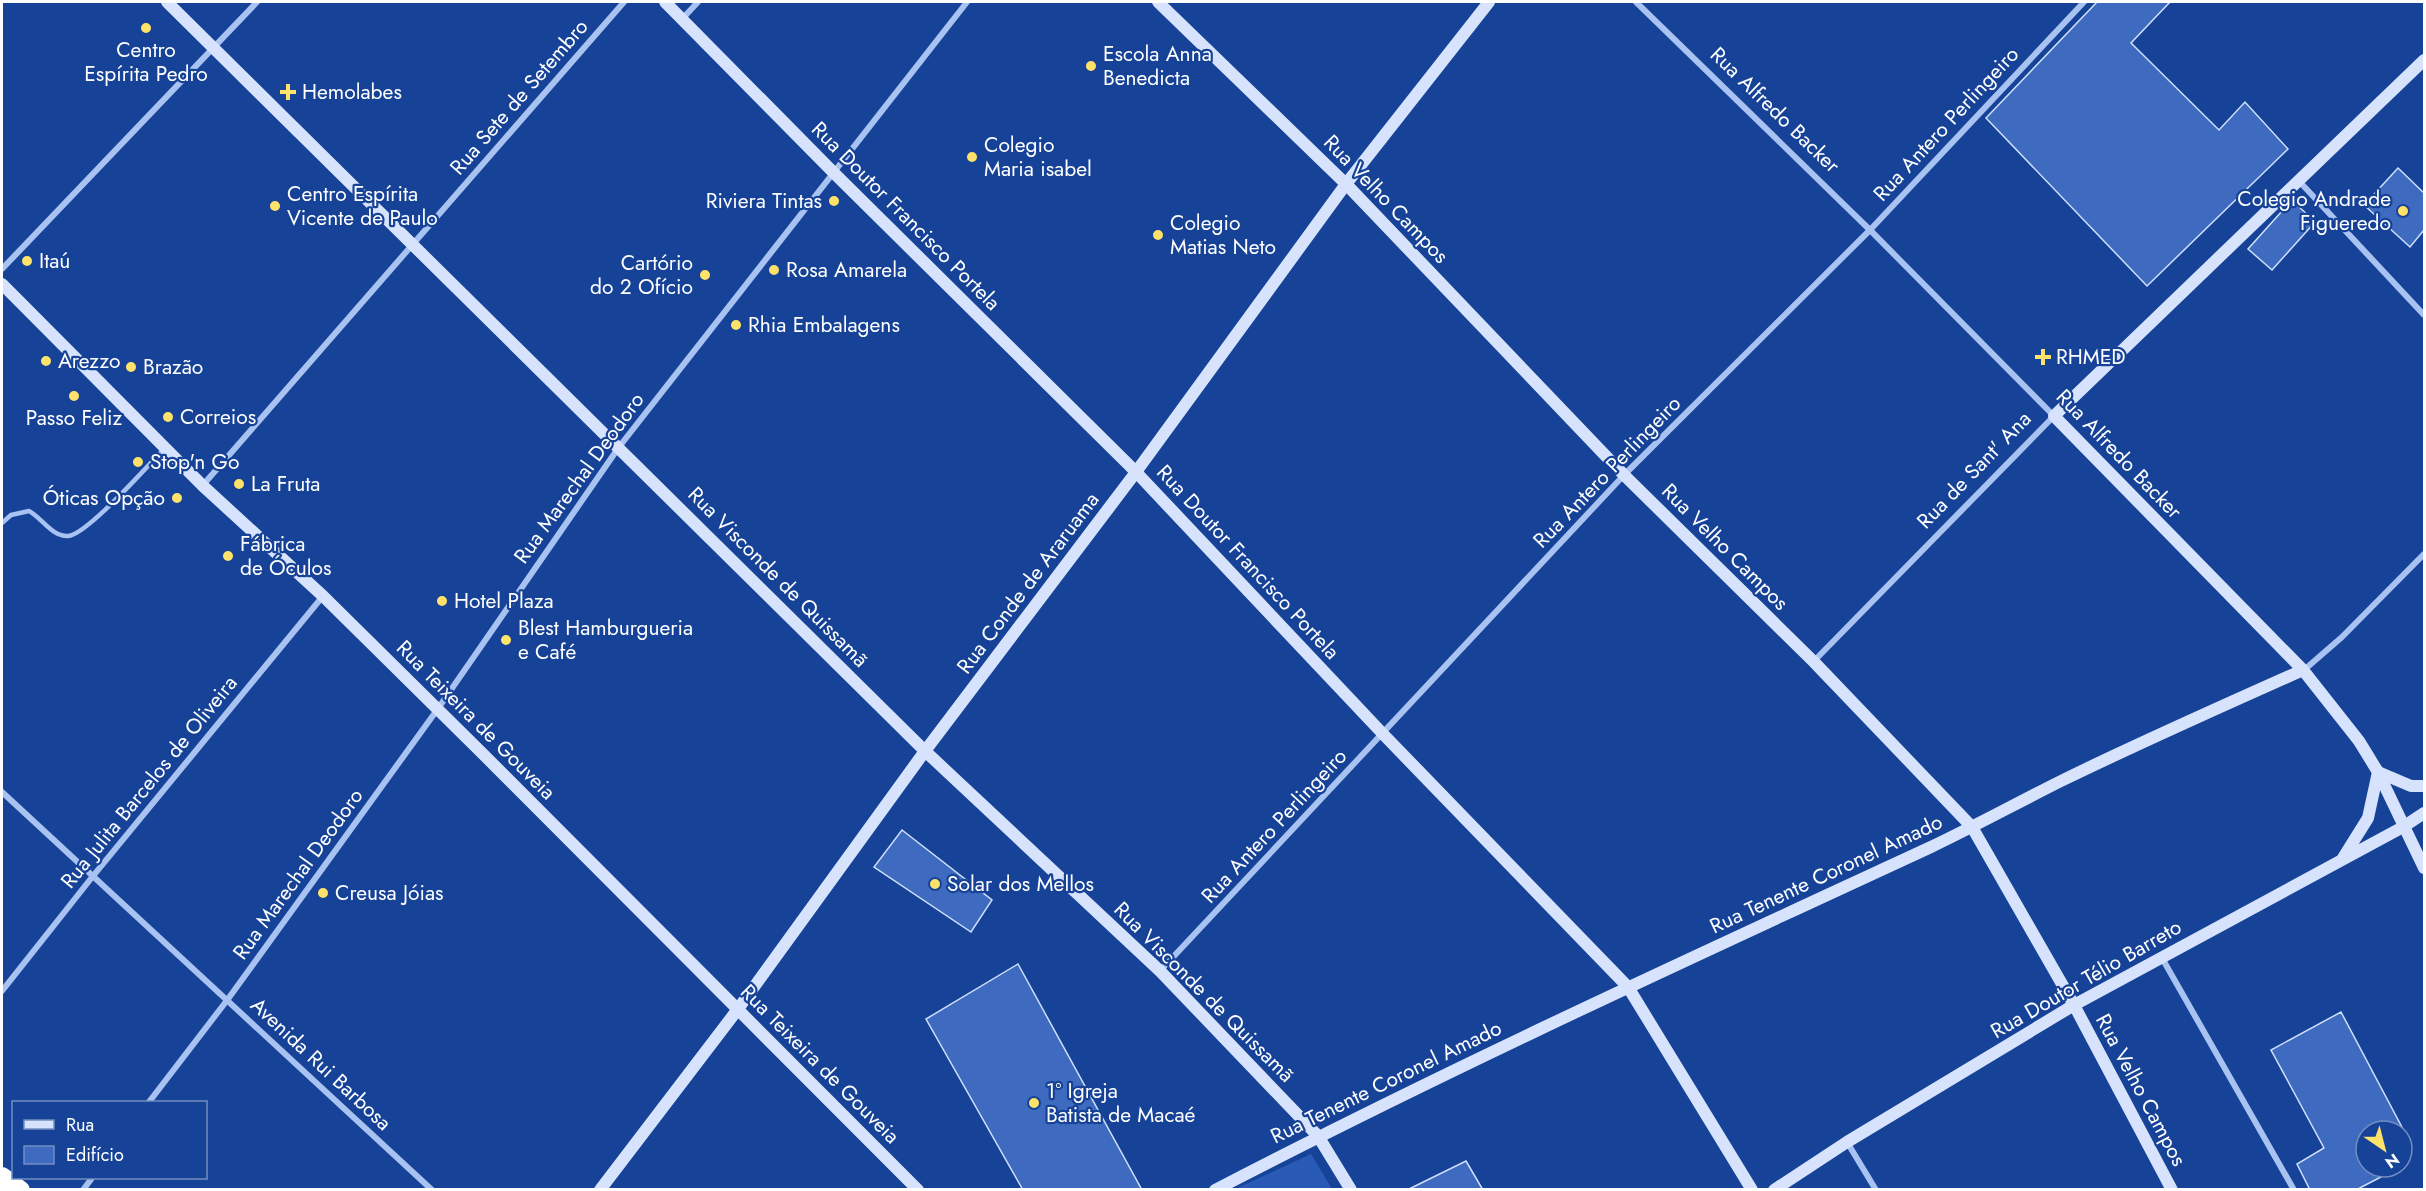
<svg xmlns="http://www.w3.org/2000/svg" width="2426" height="1191" font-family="Jost,sans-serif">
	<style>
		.green { fill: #295bb6 }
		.building { fill: #3e6bbf; stroke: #d0e0fc; stroke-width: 1.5 }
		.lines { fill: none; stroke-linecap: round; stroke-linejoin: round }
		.lane { stroke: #a8c2f2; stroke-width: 4.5 }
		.street { stroke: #a8c2f2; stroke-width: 6 }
		.secondary { stroke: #d7e3fc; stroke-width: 12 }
		.highway { stroke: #fff; stroke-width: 18 }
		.poi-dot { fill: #ffe269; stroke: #164297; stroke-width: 2 }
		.labels { text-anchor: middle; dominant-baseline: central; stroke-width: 4.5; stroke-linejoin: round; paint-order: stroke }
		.poi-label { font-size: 21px; fill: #fff; stroke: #164297; text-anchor: start }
		.street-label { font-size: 21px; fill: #fff; stroke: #164297 }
	</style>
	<rect width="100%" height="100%" fill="#164297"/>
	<polygon class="green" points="1311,1154 1332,1189 1235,1189"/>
	<g class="building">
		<polygon points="2097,2 2170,2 2131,43 2219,130 2245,102 2288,149 2147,286 1986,118"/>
		<polygon points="2398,168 2424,193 2424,230 2410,247 2364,205"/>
		<polygon points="2292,200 2315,222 2272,270 2248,249"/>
		<polygon points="902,830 992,900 971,932 874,867"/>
		<polygon points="1018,964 1142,1190 1023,1190 926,1019"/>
		<polygon points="2341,1012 2404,1131 2366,1131 2366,1167 2400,1167 2356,1190 2310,1190 2297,1164 2324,1148 2271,1050"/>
		<polygon points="1466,1161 1483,1190 1407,1190"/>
	</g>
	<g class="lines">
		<path class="lane" d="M2,523L11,515L29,511C42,518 52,537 68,536C87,535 149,464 165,448"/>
		<g class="street">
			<polyline points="1636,2 1870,230 2054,416 1814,661"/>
			<polyline points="683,18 698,2"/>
			<polyline points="2298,180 2424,315"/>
			<polyline points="2,269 257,2"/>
			<polyline points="203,485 624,2"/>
			<polyline points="2304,670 2342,637 2424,554"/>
			<polyline points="2,792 432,1190"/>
			<polyline points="2162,958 2294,1190"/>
			<polyline points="1160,971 1624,475 1870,230 2084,2"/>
			<polyline points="2,991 93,876 323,596"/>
			<polyline points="149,1102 228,999 437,710 619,447 967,2"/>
			<polyline points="1847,1142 1876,1190"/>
			<polyline points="83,1190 92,1178"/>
		</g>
		<g class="secondary">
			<polyline points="167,2 925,751 1160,971 1318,1136 1351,1190"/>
			<polyline points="665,2 834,173 1136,472 1383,734 1628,987 1752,1190"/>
			<polyline points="1158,2 1346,184 1624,475 1814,662 1972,827 2074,1005 2172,1190"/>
			<polyline points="2424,60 2054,416 2303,670 2359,741 2378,772 2424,868"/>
			<polyline points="2,284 203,486 323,596 483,754 918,1190"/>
			<polyline points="2378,772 2411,786 2424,786"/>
			<polyline points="2343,858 2368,818 2378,772"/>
			<polyline points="600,1190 738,1009 925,751 1136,472 1346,184 1489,2"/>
			<path d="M1215,1190C1450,1068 1691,958 1931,847C1975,826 2017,803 2061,781C2141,742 2222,706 2303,670"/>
			<polyline points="1774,1190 1847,1142 2074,1005 2403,827 2424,813"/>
		</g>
		<polyline class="highway" points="2,1176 21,1190"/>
	</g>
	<g class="poi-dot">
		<circle cx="146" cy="28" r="6"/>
		<circle cx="1091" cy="66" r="6"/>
		<path d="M285 83h6v6h6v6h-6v6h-6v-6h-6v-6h6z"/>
		<circle cx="972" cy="157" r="6"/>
		<circle cx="834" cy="201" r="6"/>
		<circle cx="275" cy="206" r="6"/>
		<circle cx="2403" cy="211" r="6"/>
		<circle cx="1158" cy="235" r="6"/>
		<circle cx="27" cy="261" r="6"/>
		<circle cx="774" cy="270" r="6"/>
		<circle cx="705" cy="275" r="6"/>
		<circle cx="736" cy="325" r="6"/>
		<path d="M2040 348h6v6h6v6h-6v6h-6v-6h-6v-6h6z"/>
		<circle cx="46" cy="361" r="6"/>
		<circle cx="131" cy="367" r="6"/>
		<circle cx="74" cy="396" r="6"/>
		<circle cx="168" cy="417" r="6"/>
		<circle cx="138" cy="462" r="6"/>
		<circle cx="239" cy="484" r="6"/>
		<circle cx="177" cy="498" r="6"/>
		<circle cx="228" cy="556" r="6"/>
		<circle cx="442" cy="601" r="6"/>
		<circle cx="506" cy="640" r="6"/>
		<circle cx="935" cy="884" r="6"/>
		<circle cx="323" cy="893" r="6"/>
		<circle cx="1034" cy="1103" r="6"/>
	</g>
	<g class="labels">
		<g class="poi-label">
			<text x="146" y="50" text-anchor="middle">Centro<tspan x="146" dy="24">Espírita Pedro</tspan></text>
			<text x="1103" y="54">Escola Anna<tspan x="1103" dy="24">Benedicta</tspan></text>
			<text x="302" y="92">Hemolabes</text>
			<text x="984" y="145">Colegio<tspan x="984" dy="24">Maria isabel</tspan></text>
			<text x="287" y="194">Centro Espírita<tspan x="287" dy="24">Vicente de Paulo</tspan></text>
			<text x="2391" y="199" text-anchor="end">Colegio Andrade<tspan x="2391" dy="24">Figueredo</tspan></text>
			<text x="822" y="201" text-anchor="end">Riviera Tintas</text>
			<text x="1170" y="223">Colegio<tspan x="1170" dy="24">Matias Neto</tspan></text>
			<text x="39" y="261">Itaú</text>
			<text x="693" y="263" text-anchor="end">Cartório<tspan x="693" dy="24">do 2 Ofício</tspan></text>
			<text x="786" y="270">Rosa Amarela</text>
			<text x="748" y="325">Rhia Embalagens</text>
			<text x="2056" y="357">RHMED</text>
			<text x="58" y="361">Arezzo</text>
			<text x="143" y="367">Brazão</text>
			<text x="180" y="417">Correios</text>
			<text x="74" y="418" text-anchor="middle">Passo Feliz</text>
			<text x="150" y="462">Stop'n Go</text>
			<text x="251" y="484">La Fruta</text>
			<text x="165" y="498" text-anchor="end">Óticas Opção</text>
			<text x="240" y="544">Fábrica<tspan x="240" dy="24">de Óculos</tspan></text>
			<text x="454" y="601">Hotel Plaza</text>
			<text x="518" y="628">Blest Hamburgueria<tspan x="518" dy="24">e Café</tspan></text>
			<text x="947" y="884">Solar dos Mellos</text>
			<text x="335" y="893">Creusa Jóias</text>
			<text x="1046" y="1091">1° Igreja<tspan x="1046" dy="24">Batista de Macaé</tspan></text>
		</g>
		<g class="street-label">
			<text transform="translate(519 97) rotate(-49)">Rua Sete de Setembro</text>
			<text transform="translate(1775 110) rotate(44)">Rua Alfredo Backer</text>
			<text transform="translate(1946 124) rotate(-47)">Rua Antero Perlingeiro</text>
			<text transform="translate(1386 199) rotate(46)">Rua Velho Campos</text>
			<text transform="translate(906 216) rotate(45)">Rua Doutor Francisco Portela</text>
			<text transform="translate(2119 454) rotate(46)">Rua Alfredo Backer</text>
			<text transform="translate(1974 470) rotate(-46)">Rua de Sant' Ana</text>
			<text transform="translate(1607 472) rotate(-46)">Rua Antero Perlingeiro</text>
			<text transform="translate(579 478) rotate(-54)">Rua Marechal Deodoro</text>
			<text transform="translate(1725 547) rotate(45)">Rua Velho Campos</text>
			<text transform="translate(1248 562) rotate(47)">Rua Doutor Francisco Portela</text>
			<text transform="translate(778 577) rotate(45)">Rua Visconde de Quissamã</text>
			<text transform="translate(1028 583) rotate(-53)">Rua Conde de Araruama</text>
			<text transform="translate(476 720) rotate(45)">Rua Teixeira de Gouveia</text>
			<text transform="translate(149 782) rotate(-51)">Rua Julita Barcelos de Oliveira</text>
			<text transform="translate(1274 826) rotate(-47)">Rua Antero Perlingeiro</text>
			<text transform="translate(298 874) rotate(-54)">Rua Marechal Deodoro</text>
			<text transform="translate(1826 874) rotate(-25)">Rua Tenente Coronel Amado</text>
			<text transform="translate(2086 979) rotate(-30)">Rua Doutor Télio Barreto</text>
			<text transform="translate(1204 992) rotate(45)">Rua Visconde de Quissamã</text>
			<text transform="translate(321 1064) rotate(43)">Avenida Rui Barbosa</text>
			<text transform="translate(820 1064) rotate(45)">Rua Teixeira de Gouveia</text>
			<text transform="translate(1386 1082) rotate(-26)">Rua Tenente Coronel Amado</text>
			<text transform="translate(2141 1090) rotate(62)">Rua Velho Campos</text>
		</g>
	</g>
	<rect width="2426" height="1191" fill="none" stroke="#ffffff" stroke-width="6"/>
	<rect x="12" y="1101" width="195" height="78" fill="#164297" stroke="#738ec1" stroke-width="1.5"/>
	<rect x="24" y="1120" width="30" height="9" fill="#d7e3fc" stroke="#738ec1" stroke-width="1.5"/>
	<text x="66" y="1131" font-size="18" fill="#ffffff">Rua</text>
	<rect x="24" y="1146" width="30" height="18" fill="#3e6bbf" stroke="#738ec1" stroke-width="1.5"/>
	<text x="66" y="1161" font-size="18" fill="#ffffff">Edifício</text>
	<g transform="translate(2384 1149) rotate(145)"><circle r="28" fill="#164297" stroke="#738ec1" stroke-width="1.5"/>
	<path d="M0-4.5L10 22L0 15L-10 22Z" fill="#ffe269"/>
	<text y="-9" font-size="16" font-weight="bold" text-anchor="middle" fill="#ffffff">N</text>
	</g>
</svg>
